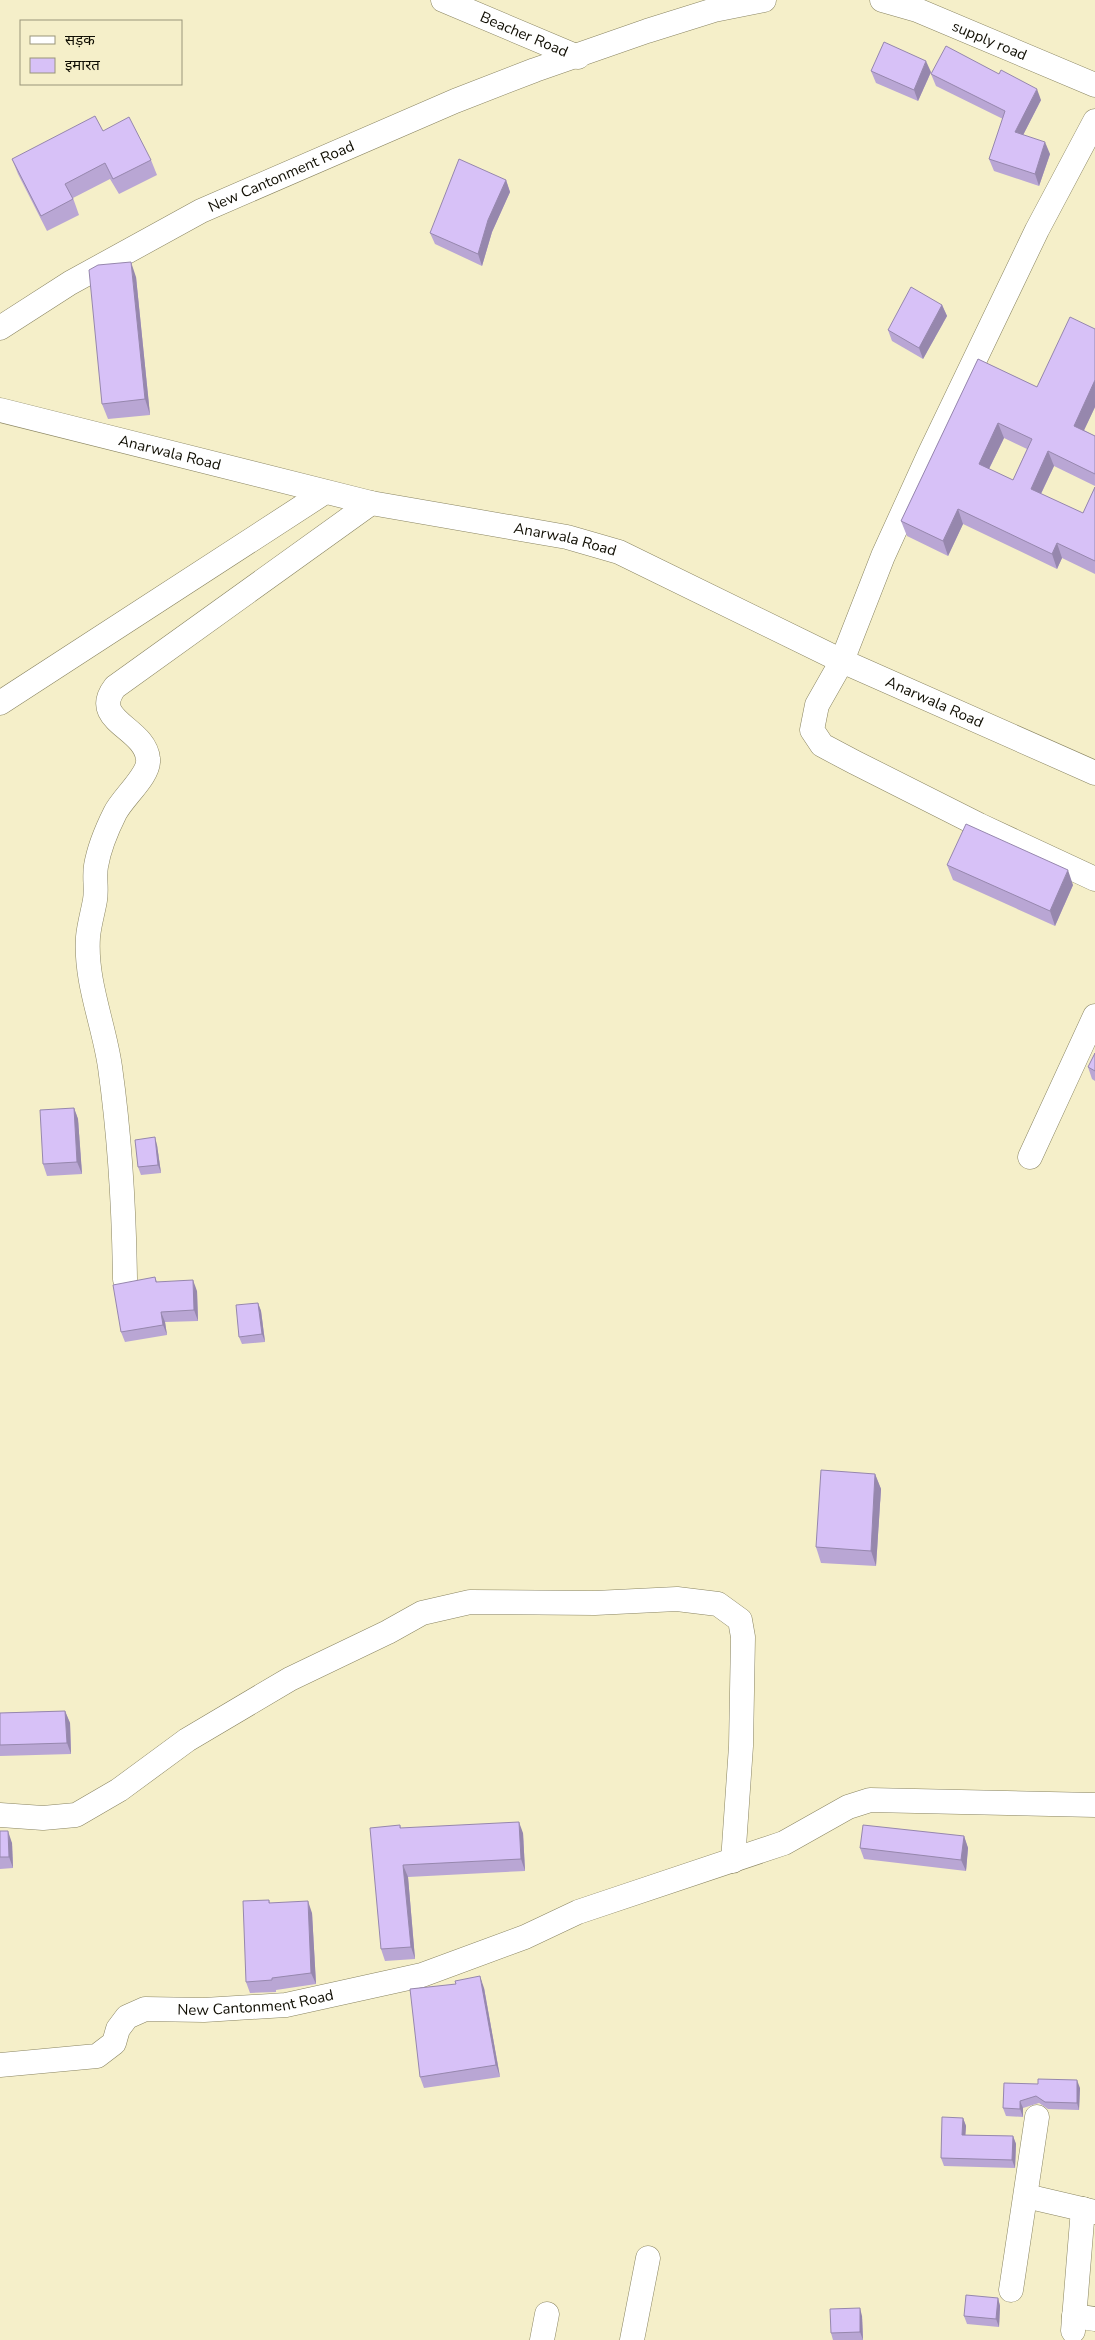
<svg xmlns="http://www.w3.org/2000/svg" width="1095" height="2340" font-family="'Nunito Sans','Noto Sans Devanagari',sans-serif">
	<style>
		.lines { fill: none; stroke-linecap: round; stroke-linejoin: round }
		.minor-casing { stroke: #898461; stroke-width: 25 }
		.minor { stroke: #fff; stroke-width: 24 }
		.wall { fill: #b9a6d4; fill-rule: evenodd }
		.shaded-wall { fill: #9687ad }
		.building { fill: #d7c1f7; stroke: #9687ad; fill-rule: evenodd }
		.labels { text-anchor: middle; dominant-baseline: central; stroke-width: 5; stroke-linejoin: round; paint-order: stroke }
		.street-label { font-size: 15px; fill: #100e03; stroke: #f5efc9 }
	</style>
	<rect width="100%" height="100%" fill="#f5efc9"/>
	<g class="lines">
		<g class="minor-casing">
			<g id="minor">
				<path id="s1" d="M443,0L578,57"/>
				<path id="s2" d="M882,0L917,10L1095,85"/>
				<polyline points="1095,121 1037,230 929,455 883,556 842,661 817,705 812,730 822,745 854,762 979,825 1095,879"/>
				<path id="s3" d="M0,328L70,283L201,211L455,101L535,70L647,31L714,10L764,0"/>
				<path id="s4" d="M0,410L371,503L567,537L619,552L842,661L1095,773"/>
				<polyline points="0,703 325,492"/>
				<polyline points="1030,1157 1095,1016"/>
				<path d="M125,1279C124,1208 120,1138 110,1067C104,1024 85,982 88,937C89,925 93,912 95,900C97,889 94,877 96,866C99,848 107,829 115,813C123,797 150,775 148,759C145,727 89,721 115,687L371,503"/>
				<polyline points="0,1815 43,1818 76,1815 119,1790 187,1740 290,1679 388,1632 422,1613 470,1602 595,1603 677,1599 718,1604 740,1620 743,1637 741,1746 733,1861"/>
				<path id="s5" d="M0,2065L97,2056L114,2043L118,2029L127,2017L145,2009L204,2010L286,2005L422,1975L525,1937L578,1912L784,1843L848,1807L870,1800L1095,1805"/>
				<polyline points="1026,2196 1095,2212"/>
				<polyline points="1011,2290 1037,2117"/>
				<polyline points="1074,2316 1095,2319"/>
				<polyline points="1073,2331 1083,2209"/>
				<polyline points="542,2340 547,2314"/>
				<polyline points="632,2340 648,2258"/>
			</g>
		</g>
		<use href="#minor" class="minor"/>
	</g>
	<g class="wall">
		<polygon points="871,71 931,72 918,101 876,83"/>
		<polygon points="931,74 1041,100 1023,135 1050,154 1039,186 994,171 989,159 1003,119 936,86"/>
		<polygon points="103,131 151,160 157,175 119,194 110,179 73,198 79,215 47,231 18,174 12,159"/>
		<polygon points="506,180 510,192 492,232 482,266 435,244 430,233"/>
		<polygon points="136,277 150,415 108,419 102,404"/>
		<polygon points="942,305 947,316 923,359 892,341 888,330"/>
		<path d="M1095,329V407L1084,430L1095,436V486L1054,466L1041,494L1083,513L1095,487V574L1062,558L1057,569L963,524L948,556L907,536L901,521L978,359L1037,387ZM1004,438L1027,449L1013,480L989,469Z"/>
		<polygon points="947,865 1073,885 1055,926 953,880"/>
		<polygon points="1095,1053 1095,1081 1092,1079 1088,1067"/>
		<polygon points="74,1108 78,1119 82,1174 47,1176 43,1164"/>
		<polygon points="157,1145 161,1173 141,1175 138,1167"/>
		<polygon points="155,1277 157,1282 197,1291 198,1321 165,1322 167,1335 125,1342 121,1332"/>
		<polygon points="258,1303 261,1311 265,1342 242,1344 239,1337"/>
		<polygon points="875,1474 881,1489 876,1566 821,1563 816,1547"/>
		<polygon points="65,1711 70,1723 71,1754 0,1756 0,1713"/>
		<polygon points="400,1825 401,1828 523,1833 525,1871 408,1877 415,1959 385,1961 381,1949"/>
		<polygon points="0,1831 12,1843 13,1868 0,1869"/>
		<polygon points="964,1836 968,1848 966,1871 864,1859 860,1848"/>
		<polygon points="269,1900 270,1903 312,1913 316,1984 276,1990 276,1992 250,1993 246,1982"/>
		<polygon points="456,1984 484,1988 500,2077 424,2088 420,2077"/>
		<polygon points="1004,2083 1080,2088 1079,2110 1048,2109 1039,2103 1023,2108 1023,2117 1006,2116 1003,2108"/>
		<polygon points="963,2118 966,2126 965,2135 1013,2136 1016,2144 1015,2168 944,2166 941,2158"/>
		<polygon points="998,2298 1000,2306 999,2327 967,2324 964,2316"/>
		<polygon points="862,2316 863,2340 833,2340 831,2333"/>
	</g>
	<g class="shaded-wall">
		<polygon points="926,61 931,72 918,101 914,90"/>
		<polygon points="1037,89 1041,100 1019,143 1015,132"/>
		<polygon points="1045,142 1050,154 1039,186 1035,174"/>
		<polygon points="506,180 510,192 492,232 482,266 478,254 488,220"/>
		<polygon points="131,262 136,277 150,415 145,399"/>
		<polygon points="942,305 947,316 923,359 919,348"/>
		<polygon points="1095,380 1095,407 1079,441 1074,426"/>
		<polygon points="998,423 1004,438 984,479 979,464"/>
		<polygon points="1048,451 1054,466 1036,504 1031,489"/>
		<polygon points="958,509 963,524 948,556 943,541"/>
		<polygon points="1057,543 1062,558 1057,569 1052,554"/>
		<polygon points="1068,870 1073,885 1055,926 1050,911"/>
		<polygon points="74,1108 78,1119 82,1174 77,1162"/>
		<polygon points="155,1137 157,1145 161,1173 158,1165"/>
		<polygon points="193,1280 197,1291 198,1321 194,1310"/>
		<polygon points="258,1303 261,1311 265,1342 262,1334"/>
		<polygon points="161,1312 165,1322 167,1335 163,1325"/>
		<polygon points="875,1474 881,1489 876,1566 871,1551"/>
		<polygon points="65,1711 70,1723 71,1754 67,1743"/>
		<polygon points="519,1822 523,1833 525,1871 521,1859"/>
		<polygon points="8,1831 12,1843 13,1868 9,1857"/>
		<polygon points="964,1836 968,1848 966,1871 961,1860"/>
		<polygon points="403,1865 408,1877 415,1959 411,1947"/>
		<polygon points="308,1901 312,1913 316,1984 311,1973"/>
		<polygon points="480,1976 484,1988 500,2077 496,2065"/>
		<polygon points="1077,2080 1080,2088 1079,2110 1077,2103"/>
		<polygon points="1020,2101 1023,2108 1023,2117 1020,2109"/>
		<polygon points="963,2118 966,2126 965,2142 962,2135"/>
		<polygon points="1013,2136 1016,2144 1015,2168 1012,2160"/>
		<polygon points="998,2298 1000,2306 999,2327 996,2319"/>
		<polygon points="860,2308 862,2316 863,2340 860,2332"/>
	</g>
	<g class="building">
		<polygon points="884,42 926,61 914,90 871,71"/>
		<polygon points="946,46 999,74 1001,70 1037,89 1015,132 1045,142 1035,174 989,159 1005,111 931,74"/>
		<polygon points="95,116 103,131 129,117 151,160 113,179 105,163 65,184 73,199 41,216 12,159"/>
		<polygon points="459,159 506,180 488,220 478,254 430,233"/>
		<polygon points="131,262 145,399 102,404 89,270 98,265"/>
		<polygon points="911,287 942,305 919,348 888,330"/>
		<path d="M1070,317L1095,329V380L1074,426L1095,436V474L1048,451L1031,489L1083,513L1095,487V561L1057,543L1052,554L958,509L943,541L901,521L978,359L1037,387ZM998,423L1032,439L1013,480L979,464Z"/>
		<polygon points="966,824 1068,870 1050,911 947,865"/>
		<polygon points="1095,1053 1095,1071 1088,1067"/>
		<polygon points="74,1108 77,1162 43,1164 40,1110"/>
		<polygon points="155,1137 158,1165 138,1167 135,1140"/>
		<polygon points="155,1277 156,1282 193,1280 194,1310 161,1312 163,1325 121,1332 113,1285"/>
		<polygon points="258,1303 262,1334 239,1337 236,1305"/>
		<polygon points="821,1470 875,1474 871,1551 816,1547"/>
		<polygon points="65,1711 67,1743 0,1745 0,1713"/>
		<polygon points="519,1822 521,1859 403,1865 411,1947 381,1949 370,1828 400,1825 400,1828"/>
		<polygon points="863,1825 964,1836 961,1860 860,1848"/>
		<polygon points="0,1831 8,1831 9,1857 0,1857"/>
		<polygon points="269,1900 269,1903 308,1901 311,1973 272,1978 272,1980 246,1982 243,1901"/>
		<polygon points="480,1976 496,2065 420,2077 410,1989 456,1984 455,1981"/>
		<polygon points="1038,2079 1077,2080 1077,2103 1045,2102 1036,2096 1020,2101 1020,2109 1003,2108 1004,2083 1038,2084"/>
		<polygon points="942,2117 963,2118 962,2135 1013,2136 1012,2160 941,2158"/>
		<polygon points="966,2295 998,2298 996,2319 964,2316"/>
		<polygon points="860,2308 860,2332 831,2333 830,2309"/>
	</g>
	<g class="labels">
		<g class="street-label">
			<text stroke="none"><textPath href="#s1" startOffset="88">Beacher Road</textPath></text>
			<text stroke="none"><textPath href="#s2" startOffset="115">supply road</textPath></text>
			<text stroke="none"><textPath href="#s3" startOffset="320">New Cantonment Road</textPath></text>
			<text stroke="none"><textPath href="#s4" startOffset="175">Anarwala Road</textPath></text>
			<text stroke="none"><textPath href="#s4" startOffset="580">Anarwala Road</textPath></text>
			<text stroke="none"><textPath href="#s4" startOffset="985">Anarwala Road</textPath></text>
			<text stroke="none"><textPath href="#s5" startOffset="279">New Cantonment Road</textPath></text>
		</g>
	</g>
	<rect x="20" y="20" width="162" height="65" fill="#f5efc9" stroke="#99957a"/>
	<rect x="30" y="36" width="25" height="8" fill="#ffffff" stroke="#99957a"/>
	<text x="65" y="45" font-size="15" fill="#100e03">सड़क</text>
	<rect x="30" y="58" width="25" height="15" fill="#d7c1f7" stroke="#99957a"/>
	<text x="65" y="70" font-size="15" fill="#100e03">इमारत</text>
</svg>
